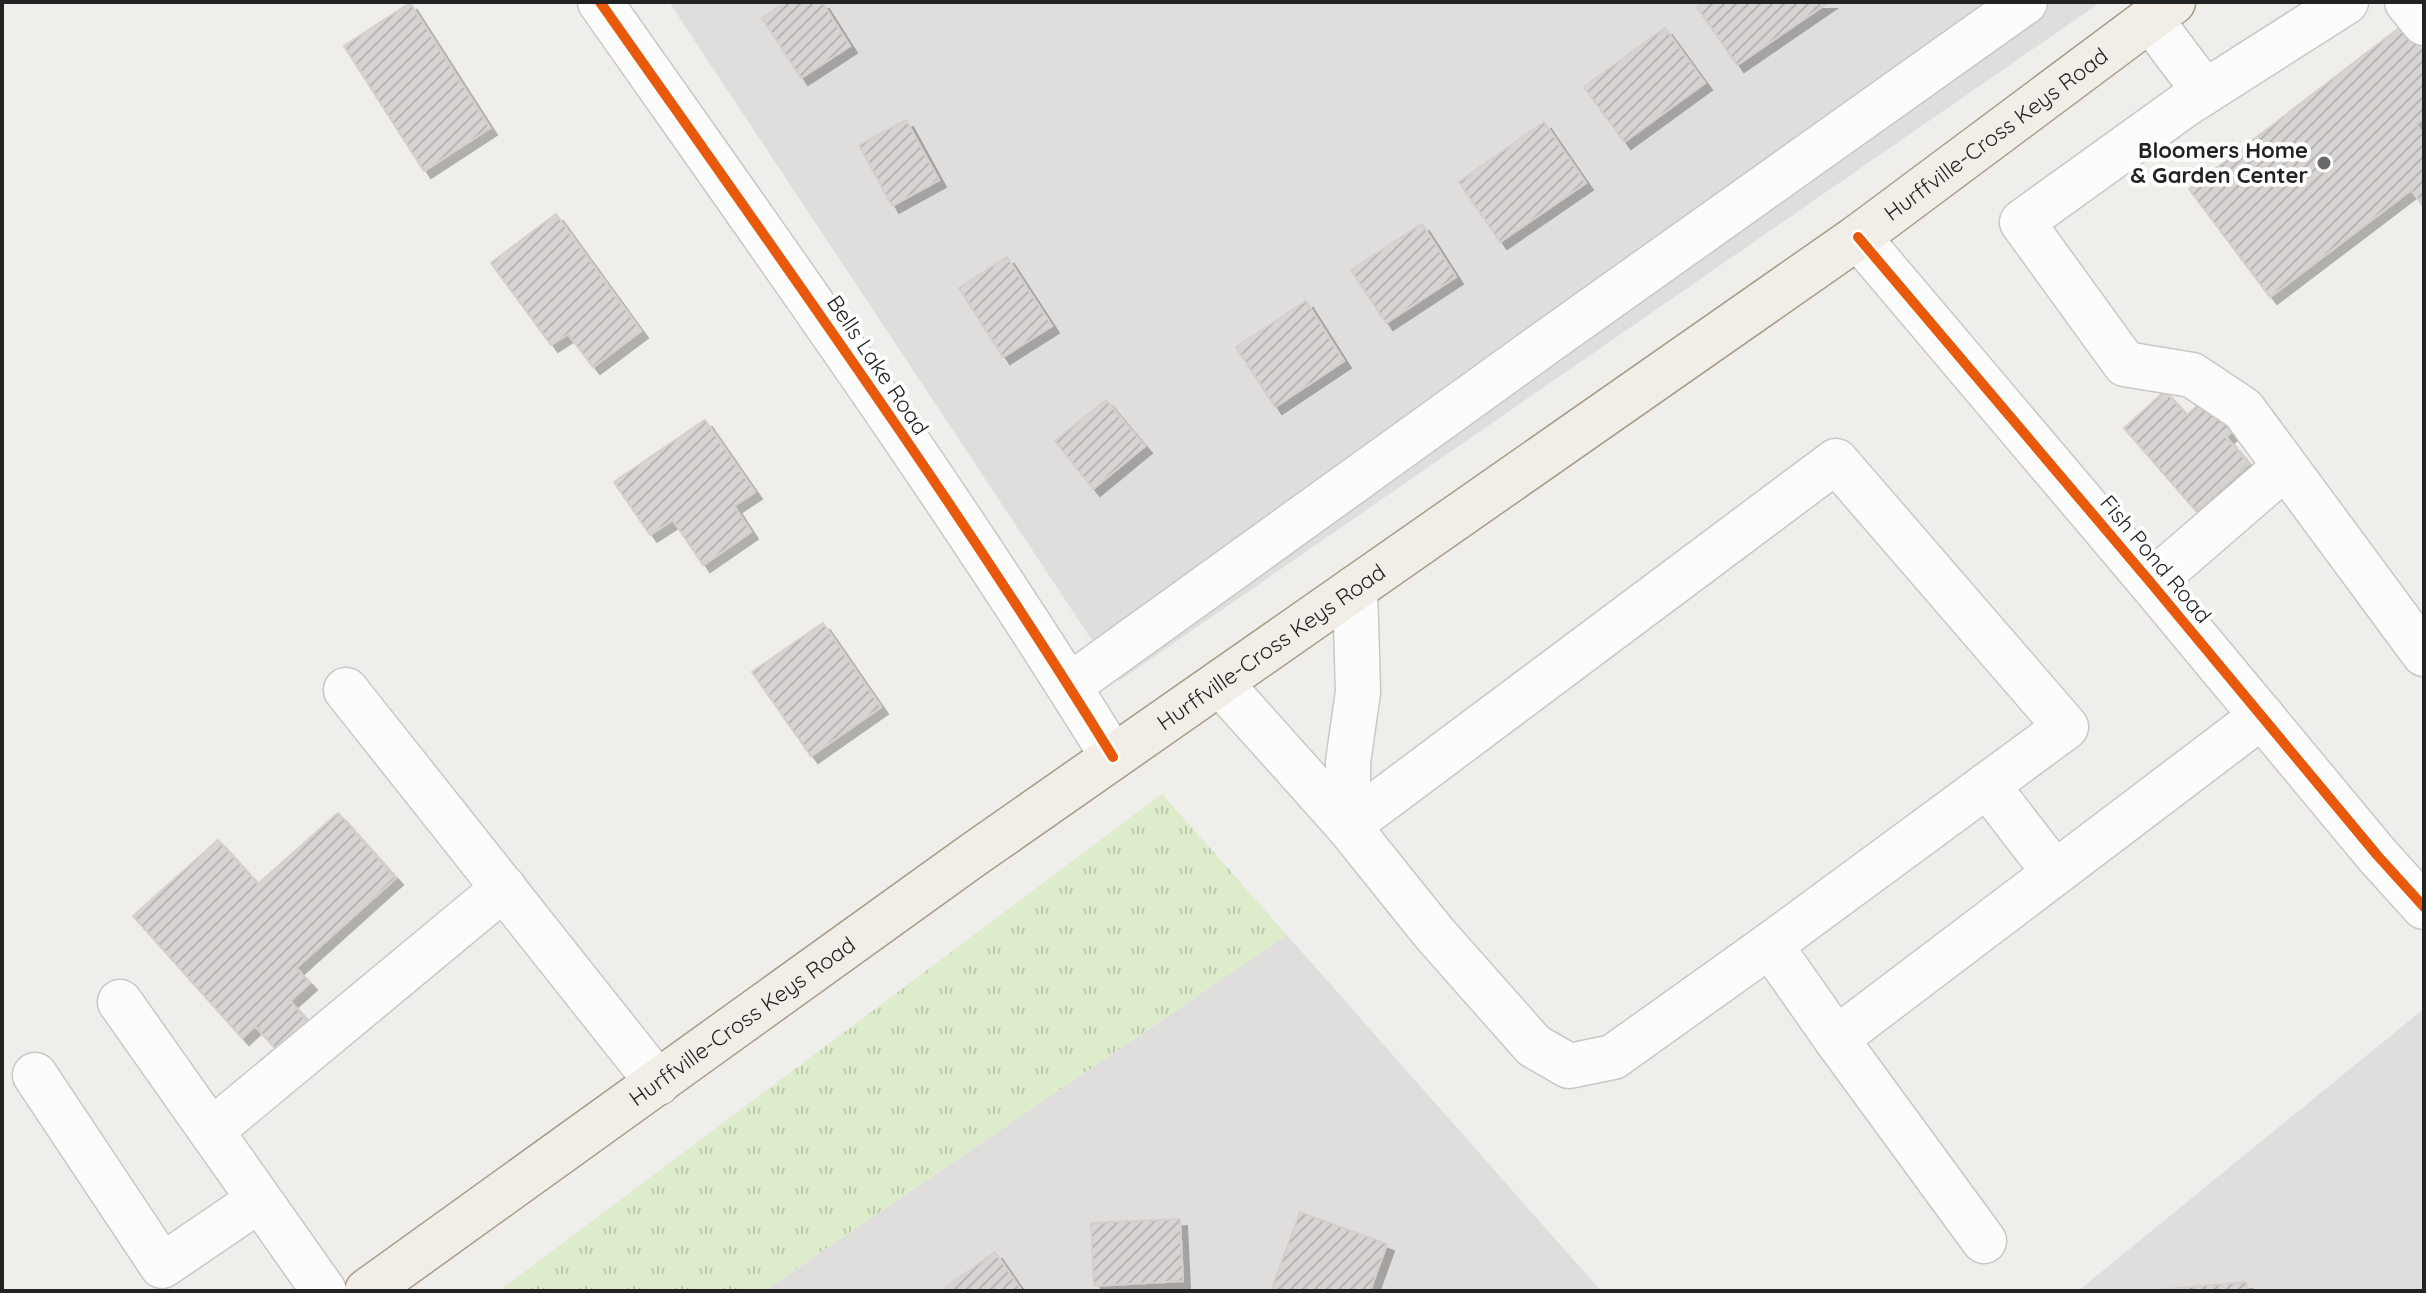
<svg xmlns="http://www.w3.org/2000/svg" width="2426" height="1293" font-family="Quicksand,sans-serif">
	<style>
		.residential { fill: #dfdedc }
		.grass { fill: url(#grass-tufts) }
		.building { fill: url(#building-hatch); stroke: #d3d0cc; stroke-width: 2; filter: url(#shadow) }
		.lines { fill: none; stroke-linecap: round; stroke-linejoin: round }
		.minor-casing { stroke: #c9c8c7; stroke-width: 47 }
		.major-casing { stroke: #a79c86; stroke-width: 47 }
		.minor { stroke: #fdfcfc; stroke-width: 44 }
		.major { stroke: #f3ede7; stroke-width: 44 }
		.cycleway-casing { stroke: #fff; stroke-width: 15 }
		.cycleway { stroke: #e8590c; stroke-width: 10 }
		.poi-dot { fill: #6a6968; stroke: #fff; stroke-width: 3 }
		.labels { text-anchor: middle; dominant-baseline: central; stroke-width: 8; stroke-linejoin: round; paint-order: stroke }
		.street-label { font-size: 22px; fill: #222; stroke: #fff }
		.poi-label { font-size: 22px; font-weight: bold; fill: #222; stroke: #fff; text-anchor: end }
	</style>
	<defs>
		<pattern id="grass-tufts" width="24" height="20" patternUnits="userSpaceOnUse" patternTransform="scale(2)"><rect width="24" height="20" fill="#ddeccb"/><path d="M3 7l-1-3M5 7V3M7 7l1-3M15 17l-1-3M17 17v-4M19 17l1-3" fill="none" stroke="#bdcaae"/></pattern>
		<pattern id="building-hatch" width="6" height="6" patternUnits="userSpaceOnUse" patternTransform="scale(2)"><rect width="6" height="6" fill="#d7d4d2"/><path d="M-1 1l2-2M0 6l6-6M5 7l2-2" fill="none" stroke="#b8b6b4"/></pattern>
		<filter id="shadow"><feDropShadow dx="7" dy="7" stdDeviation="0" flood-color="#0004"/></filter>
	</defs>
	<rect width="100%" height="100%" fill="#f0eeeb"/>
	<g class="residential">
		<polygon points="669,2 2101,2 1119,681"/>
		<polygon points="1287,935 1601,1291 764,1291"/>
		<polygon points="2421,1011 2424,1015 2424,1291 2078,1291"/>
	</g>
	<polygon class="grass" points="1162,794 1287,935 764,1291 499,1291"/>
	<g class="building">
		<polygon points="786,2 822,2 850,46 801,78 762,18"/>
		<polygon points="1705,2 1829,2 1737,65 1697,7"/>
		<polygon points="410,3 490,128 424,171 344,46"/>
		<polygon points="2407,22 2424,45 2424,118 2416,124 2424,136 2424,207 2411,190 2270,297 2189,189"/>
		<polygon points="1665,28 1705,83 1624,142 1584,87"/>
		<polygon points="906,120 939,180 892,206 859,145"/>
		<polygon points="1544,122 1586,183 1500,242 1459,182"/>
		<polygon points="556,214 641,331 593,367 568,334 551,345 491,263"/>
		<polygon points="1422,224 1456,277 1386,323 1351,270"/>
		<polygon points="1007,257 1052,326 1003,357 959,288"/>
		<polygon points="1306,301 1344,361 1275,407 1236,347"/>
		<polygon points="2165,391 2187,415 2209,395 2237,427 2226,437 2249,464 2196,511 2124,428"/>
		<polygon points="1106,400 1145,446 1093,489 1055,441"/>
		<polygon points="705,420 755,492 734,506 751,532 703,565 673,520 650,535 614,482"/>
		<polygon points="823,623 881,707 811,756 752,672"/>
		<polygon points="338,813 396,878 296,968 310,983 290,1001 316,1030 284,1058 255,1026 242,1038 133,916 218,840 258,884"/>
		<polygon points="1300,1212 1387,1244 1370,1291 1271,1291"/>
		<polygon points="1180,1219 1183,1281 1094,1286 1091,1223"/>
		<polygon points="995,1252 1022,1291 941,1291"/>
		<polygon points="2246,1282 2247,1291 2157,1291 2156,1290"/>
	</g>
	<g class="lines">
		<g class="minor-casing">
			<g id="minor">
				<path d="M600,2C775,251 953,498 1113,757"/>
				<polyline points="2346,2 2186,104 2022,222 2125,364 2192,375 2243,409 2424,654"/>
				<polyline points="2407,2 2424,23"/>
				<polyline points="2150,19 2205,92"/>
				<polyline points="1858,237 2151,583 2377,855 2424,907"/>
				<polyline points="2151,583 2285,467"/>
				<polyline points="1220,683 1348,826 1434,933 1534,1046 1569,1066 1613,1057 1770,945 1836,1039 2262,716"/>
				<polyline points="1069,686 1548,341 2025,2"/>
				<polyline points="346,690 658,1083"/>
				<polyline points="1987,785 2055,873"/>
				<polyline points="1348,826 1836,461 2066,727 1770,945"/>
				<polyline points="1348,826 1348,762 1358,692 1355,588"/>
				<polyline points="120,1002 211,1131 504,888"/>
				<polyline points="1836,1039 1984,1241"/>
				<polyline points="35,1075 162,1266 259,1200"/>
				<polyline points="211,1131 324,1291"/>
			</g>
		</g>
		<g class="major-casing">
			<g id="major">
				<path id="s1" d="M367,1291L973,855L1858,237L2173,2"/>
			</g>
		</g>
		<use href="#minor" class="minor"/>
		<use href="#major" class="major"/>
		<g class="cycleway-casing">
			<g id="cycleway">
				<path d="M600,2C775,251 953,498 1113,757"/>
				<polyline points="1858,237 2151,583 2377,855 2424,907"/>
			</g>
		</g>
		<use href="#cycleway" class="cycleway"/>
	</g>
	<circle class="poi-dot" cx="2324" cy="163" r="8"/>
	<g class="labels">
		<g class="street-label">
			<text stroke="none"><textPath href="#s1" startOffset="1998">Hurffville-Cross Keys Road</textPath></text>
			<text transform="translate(878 365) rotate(56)">Bells Lake Road</text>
			<text transform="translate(2156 559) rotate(50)">Fish Pond Road</text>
			<text stroke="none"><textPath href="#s1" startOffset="1110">Hurffville-Cross Keys Road</textPath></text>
			<text stroke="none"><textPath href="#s1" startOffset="462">Hurffville-Cross Keys Road</textPath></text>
		</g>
		<g class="poi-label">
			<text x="2308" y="150">Bloomers Home<tspan x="2308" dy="25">&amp; Garden Center</tspan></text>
		</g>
	</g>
	<rect width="2426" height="1293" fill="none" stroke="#222222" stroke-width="8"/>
</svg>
